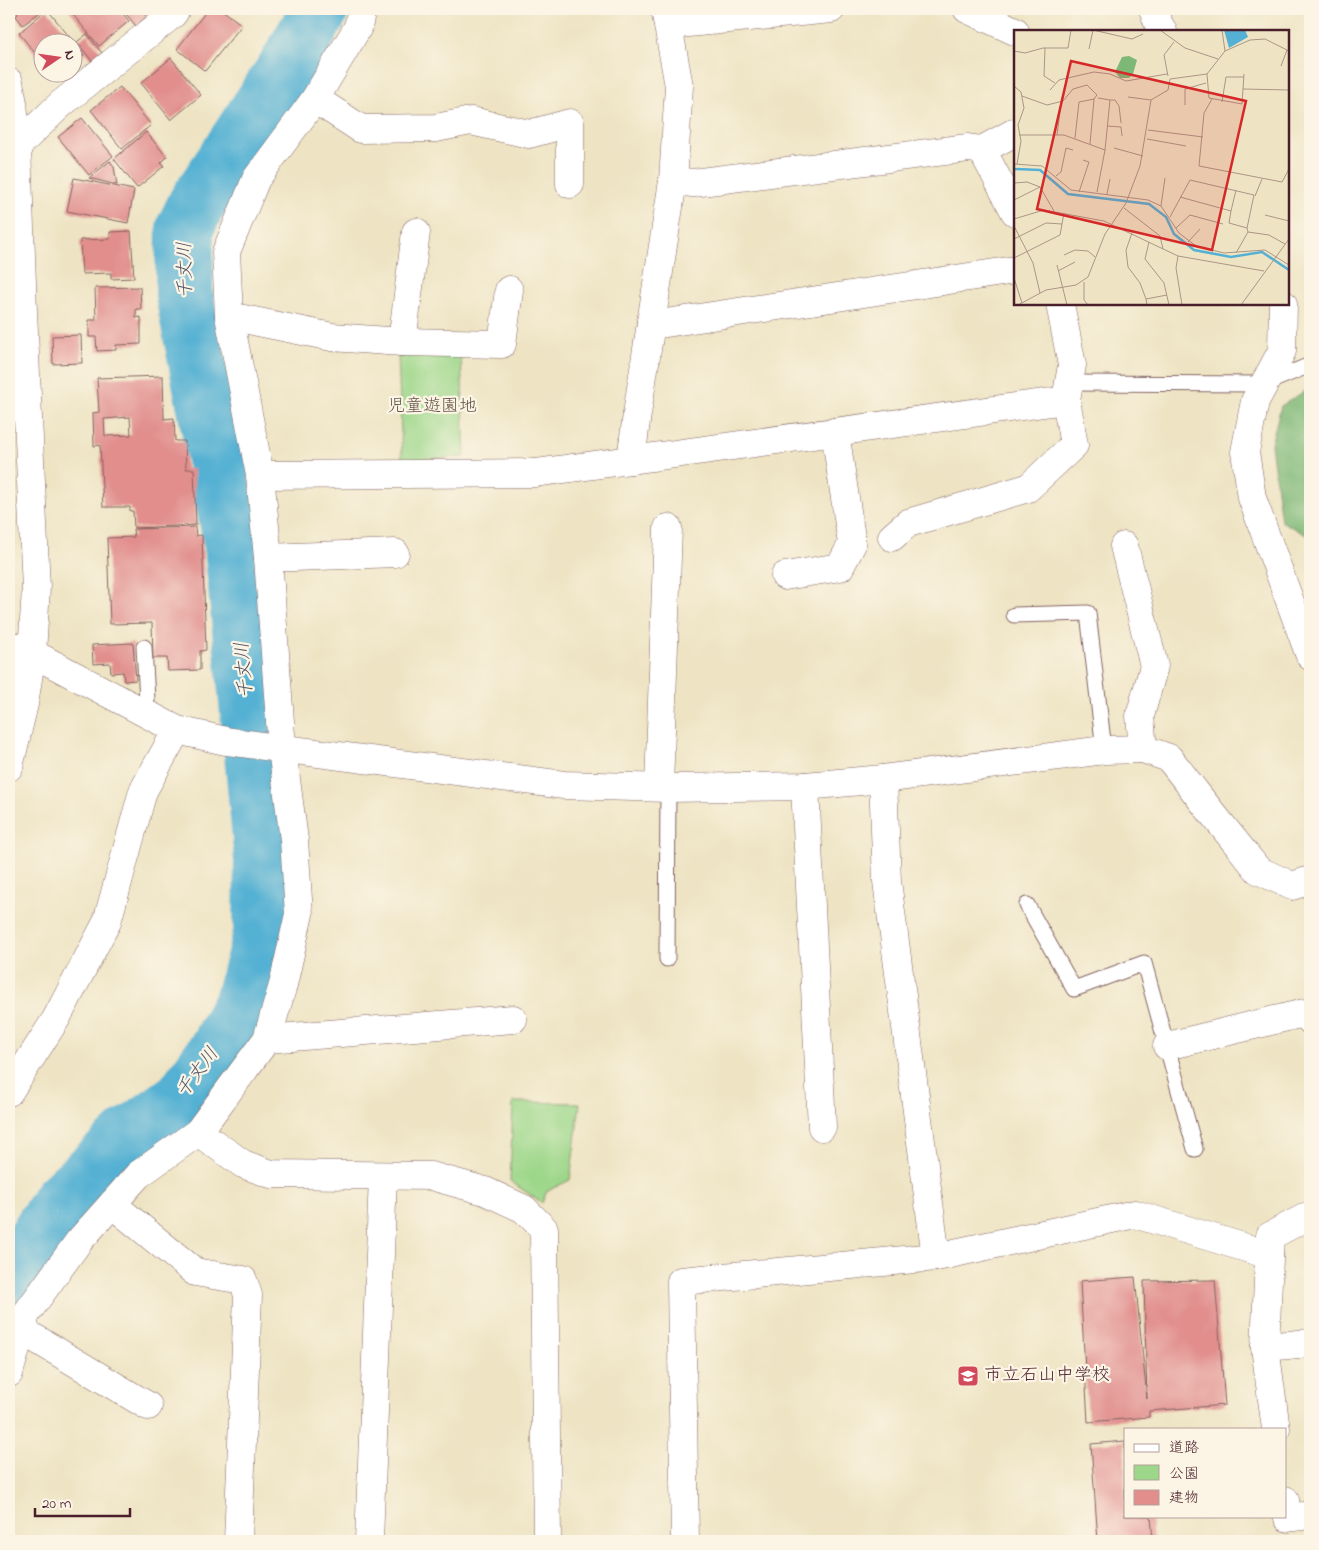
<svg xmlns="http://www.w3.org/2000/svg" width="1319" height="1550" font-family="'Indie Flower','Klee One',sans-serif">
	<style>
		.green { fill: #9dd78a; stroke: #747b5a }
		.forest { fill: #7eb876; stroke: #646c50 }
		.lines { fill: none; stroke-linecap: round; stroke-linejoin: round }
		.river { stroke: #55b1d3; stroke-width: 58 }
		.building { fill: #e18e8d; fill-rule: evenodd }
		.lane-casing { stroke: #836461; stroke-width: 17 }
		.street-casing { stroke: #836461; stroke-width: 29 }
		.lane { stroke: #fff; stroke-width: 15 }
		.street { stroke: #fff; stroke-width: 28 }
		.labels { text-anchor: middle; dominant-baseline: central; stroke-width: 4.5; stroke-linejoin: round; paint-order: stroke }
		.park-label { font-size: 18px; fill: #635648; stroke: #fcf5e5 }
		.poi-label { font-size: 18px; fill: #4a1f2b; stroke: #fcf5e5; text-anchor: start }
		.water-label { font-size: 19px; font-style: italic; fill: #4e5266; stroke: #fcf5e5 }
		.inset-river { fill: none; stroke: #55b1d3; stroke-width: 2.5 }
		.inset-road { fill: none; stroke: #ac9587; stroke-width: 1 }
		.view { fill: #d62828; fill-opacity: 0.15; stroke: #d62828; stroke-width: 2.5 }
		.inset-edge { fill: none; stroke: #4a1f2b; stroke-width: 2.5 }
	</style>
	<rect width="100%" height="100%" fill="#fcf5e5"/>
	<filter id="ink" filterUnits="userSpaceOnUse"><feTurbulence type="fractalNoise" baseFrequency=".02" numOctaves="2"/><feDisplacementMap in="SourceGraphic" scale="10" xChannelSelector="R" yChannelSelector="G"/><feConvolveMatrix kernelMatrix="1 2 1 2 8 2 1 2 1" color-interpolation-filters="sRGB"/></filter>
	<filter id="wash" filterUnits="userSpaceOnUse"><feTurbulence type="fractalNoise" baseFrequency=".0096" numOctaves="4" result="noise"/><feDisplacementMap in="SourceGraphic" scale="20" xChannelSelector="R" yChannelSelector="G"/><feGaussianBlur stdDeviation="1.12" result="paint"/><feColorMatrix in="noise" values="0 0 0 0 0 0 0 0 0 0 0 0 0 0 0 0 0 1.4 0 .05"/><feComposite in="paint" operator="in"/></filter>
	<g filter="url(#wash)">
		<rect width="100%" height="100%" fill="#eee4c4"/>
		<g class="green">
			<polygon points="398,354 461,356 465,457 402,460"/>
			<polygon points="513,1102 580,1103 570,1180 547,1191 542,1203 510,1181"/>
		</g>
		<polygon class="forest" points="1310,388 1310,537 1281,521 1271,444 1281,406"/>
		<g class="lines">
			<polyline class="river" points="9,1281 61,1200 127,1139 183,1098 216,1051 243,1002 262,935 263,859 233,546 184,294 185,228 196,205 287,67 320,9"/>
		</g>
		<g id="blocks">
			<g class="building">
				<polygon points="14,9 44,9 23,25 16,16 18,14"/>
				<polygon points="47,9 84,55 72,64 72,42 42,42 42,62 19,33"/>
				<polygon points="71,9 119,9 129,21 99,46 69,10"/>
				<polygon points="122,9 140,9 147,16 136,26"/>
				<polygon points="208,9 221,9 242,25 205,71 177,49"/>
				<polygon points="87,34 102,53 92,61 77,42"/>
				<polygon points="171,58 201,95 171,120 141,83"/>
				<polygon points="120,87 151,125 122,149 91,110"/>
				<polygon points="82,118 113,156 89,175 58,137"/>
				<polygon points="146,132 167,157 161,163 164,166 137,188 114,159"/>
				<polygon points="110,161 114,167 117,185 89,178"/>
				<polygon points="74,178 134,190 128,223 67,211"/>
				<polygon points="131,231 134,278 111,279 111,273 82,274 80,240 110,239 110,232"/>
				<polygon points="140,287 141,309 136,309 136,318 141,317 141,344 116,345 116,350 97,351 96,337 89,337 89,320 96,320 95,288"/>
				<polygon points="81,335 82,363 53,364 52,336"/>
				<path d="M163,376L164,419L174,418L175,441H185L186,469H194L196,525L134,528L133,511H130V507H103L100,445L94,446L93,413L99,412L97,378ZM130,417L131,435L105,436L104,419Z"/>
				<polygon points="195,527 196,536 202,535 206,650 200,651 200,670 168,671 167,658 153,658 152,623 110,624 107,538 134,537 133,529"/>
				<polygon points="133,643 136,680 124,681 123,672 111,673 110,663 93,664 92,645"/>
				<polygon points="1135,1277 1147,1399 1144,1281 1215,1280 1225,1405 1149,1411 1149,1417 1088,1422 1080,1281"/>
				<polygon points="1125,1441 1125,1516 1151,1516 1153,1541 1098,1541 1091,1444"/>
			</g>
		</g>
	</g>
	<g filter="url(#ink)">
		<use href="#blocks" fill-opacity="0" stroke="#836461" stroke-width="1"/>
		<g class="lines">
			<g class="lane-casing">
				<g id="lane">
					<polyline points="1069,383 1264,384 1310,365"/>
					<polyline points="1014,615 1088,613 1104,750"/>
					<polyline points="142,711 147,700 144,647"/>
					<polyline points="1027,905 1074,989 1144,963 1195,1149"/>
					<polyline points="667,959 668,788"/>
				</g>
			</g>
			<g class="street-casing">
				<g id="street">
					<polyline points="967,9 1015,31"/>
					<polyline points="1153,9 1158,23 1163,31"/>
					<polyline points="668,25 831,9"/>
					<polyline points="9,82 13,103 17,146 23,311 36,588 32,653 24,704 9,767"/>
					<polyline points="315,99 361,129 436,128 471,121 529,134 570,123 570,184"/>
					<polyline points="17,146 61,104 173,14 176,9"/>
					<polyline points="982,150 1015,132"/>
					<polyline points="673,181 693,183 968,148 982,150 1015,212"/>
					<polyline points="1283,304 1282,351 1255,401 1245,452 1252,498 1310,656"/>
					<polyline points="229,316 332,337 402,342 502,344 509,290"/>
					<polyline points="651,321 666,323 1015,270"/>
					<polyline points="402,342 416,232"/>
					<polyline points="631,460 1066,400 1072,365 1060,304"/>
					<polyline points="260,475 535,473 631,460 637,414 673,181 679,86 665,9"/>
					<polyline points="892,537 908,523 1028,488 1074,445 1066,400"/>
					<polyline points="1124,546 1154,666 1140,716 1143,749"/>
					<polyline points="268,558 395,553"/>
					<polyline points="785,576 840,567 852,544 835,432"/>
					<polyline points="9,645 32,653 177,730 226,741 263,746 564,785 668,788 805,786 883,779 1104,750 1143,749 1169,758 1204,803 1258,870 1292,886 1310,880"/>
					<polyline points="883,779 887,881 936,1257"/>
					<polyline points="805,786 822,1127"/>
					<polyline points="659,787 668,528"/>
					<polyline points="267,1039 513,1019"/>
					<polyline points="1167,1046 1304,1013 1310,1020"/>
					<polyline points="9,1092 56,1019 107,922 143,791 177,730"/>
					<polyline points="198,1132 243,1164 271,1174 431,1176 485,1191 524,1209 544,1229 547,1541"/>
					<polyline points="112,1204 195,1272 243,1280 248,1295 238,1541"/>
					<polyline points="21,1330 148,1406"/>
					<polyline points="1265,1347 1310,1343"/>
					<polyline points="9,1373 26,1314 79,1241 138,1175 198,1132 267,1039 283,985 299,914 294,840 282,749 268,558 260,475 229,316 226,252 256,179 315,99 358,27 362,9"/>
					<polyline points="1276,1429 1265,1347 1270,1236 1310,1215"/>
					<polyline points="1285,1500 1288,1518 1310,1515"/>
					<polyline points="369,1541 383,1176"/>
					<polyline points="685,1541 681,1281 936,1257 1135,1214 1269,1255"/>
				</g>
			</g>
			<use href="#lane" class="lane"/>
			<use href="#street" class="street"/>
		</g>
	</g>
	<defs>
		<g id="school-square" transform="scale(1.125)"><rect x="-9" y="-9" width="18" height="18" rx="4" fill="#d1495b" stroke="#fcf5e5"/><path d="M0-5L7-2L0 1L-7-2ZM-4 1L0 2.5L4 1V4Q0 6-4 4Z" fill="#fff"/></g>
	</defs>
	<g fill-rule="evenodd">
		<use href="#school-square" x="968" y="1376"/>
	</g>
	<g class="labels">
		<g class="park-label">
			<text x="432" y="407">児童遊園地</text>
		</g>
		<g class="poi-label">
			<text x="984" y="1376">市立石山中学校</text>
		</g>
		<g class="water-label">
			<text transform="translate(186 270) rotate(-91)">千丈川</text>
			<text transform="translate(245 670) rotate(-95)">千丈川</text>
			<text transform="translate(198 1073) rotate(-53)">千丈川</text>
		</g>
	</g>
	<g transform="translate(1014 30)">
		<rect width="275" height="275" fill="#eee4c4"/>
		<path d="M115,26L123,30L119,44L115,48H106L101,42L108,27Z" fill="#7eb876"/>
		<path d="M210,0H231L234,7L215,18Z" fill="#55b1d3"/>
		<path class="inset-river" d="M0,139L26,140L54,164L135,174L152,187L160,204L180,220L217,227L248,222L275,240"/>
		<path class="inset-road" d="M146,0L171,18L204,29M208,0L211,21M31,18L30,46L41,53M75,19L79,0L118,9L129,4M0,21L11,23L29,18H54L57,0M267,36L273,20M193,44L195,68L228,74L230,44M154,46L150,25L160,12M0,56L7,62L10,78L4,95L7,111L3,134M229,59L275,60M36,60L45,50L80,42L96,44L112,51L153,44M8,66L33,75L49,71L59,59L73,55L83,65L80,69M114,67L137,70M84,68L96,70L91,120M198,69L190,83L185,136L268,152L275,139M96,70H101L105,76L107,93M208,72L212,47H230M171,75V59L192,53M93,96L107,97L108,106M134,100L189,107M5,105H50L91,120L83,162M43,105L47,74M61,108L65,72L80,69L76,114M133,109L172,116M100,118L129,126M0,134L28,136L57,160L134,170L147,176L165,203L182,216L210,223L251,220L275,235M42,146L47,142L52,118L59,120M0,153L13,152L26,157L40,181M65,162L75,132L69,130M93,164L96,149M241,166L248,149M166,167L217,181L222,160M0,170L26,157M147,176L151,148M110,178L146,206L149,219M217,181L215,193L233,198L234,202L255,205L271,214M251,185L275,191M156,187L176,150L240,165L233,198M0,189L30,180L90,191L164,226L250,241M0,196L19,233L26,263M162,198L176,185L209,194M118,203L112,220L114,237L126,253L132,269M0,209L32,193L48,194M135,212L131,229L150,253L155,275M174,212L186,199M222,223L234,202M50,225L61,220L74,221L81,227M164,226L162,238L168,275M0,228L46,205L50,183M43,235L53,275M44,241L61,232M0,248L8,273M70,252V270L74,275M4,275L32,260L62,255L74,247L91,204L112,173L126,136L137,70L154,60L156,49L193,44L211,21L236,10L251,9L275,21M133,275L132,269L153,265M227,275L275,209"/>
		<path class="view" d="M57,31L232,71L198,220L23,179Z"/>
		<rect width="275" height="275" class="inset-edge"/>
	</g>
	<rect width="1319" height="1550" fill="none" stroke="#fcf5e5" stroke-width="30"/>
	<rect x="1124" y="1428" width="162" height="90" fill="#fcf5e5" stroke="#b59f9b"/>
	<rect x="1134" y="1444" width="25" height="8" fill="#ffffff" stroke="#b59f9b"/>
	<text x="1169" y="1452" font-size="15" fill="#4a1f2b">道路</text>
	<rect x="1134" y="1465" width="25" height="15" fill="#9dd78a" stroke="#b59f9b"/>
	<text x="1169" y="1478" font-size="15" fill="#4a1f2b">公園</text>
	<rect x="1134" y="1490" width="25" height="15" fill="#e18e8d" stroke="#b59f9b"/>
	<text x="1169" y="1502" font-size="15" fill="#4a1f2b">建物</text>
	<g transform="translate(58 58) rotate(77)"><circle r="24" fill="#fcf5e5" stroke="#b59f9b"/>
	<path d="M0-4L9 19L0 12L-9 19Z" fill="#d1495b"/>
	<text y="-8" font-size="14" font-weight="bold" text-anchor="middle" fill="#4a1f2b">N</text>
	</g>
	<path d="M35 1508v8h95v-8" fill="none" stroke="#4a1f2b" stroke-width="2.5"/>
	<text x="42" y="1508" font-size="15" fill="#4a1f2b" stroke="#fcf5e5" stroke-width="4" paint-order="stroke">20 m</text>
</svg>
